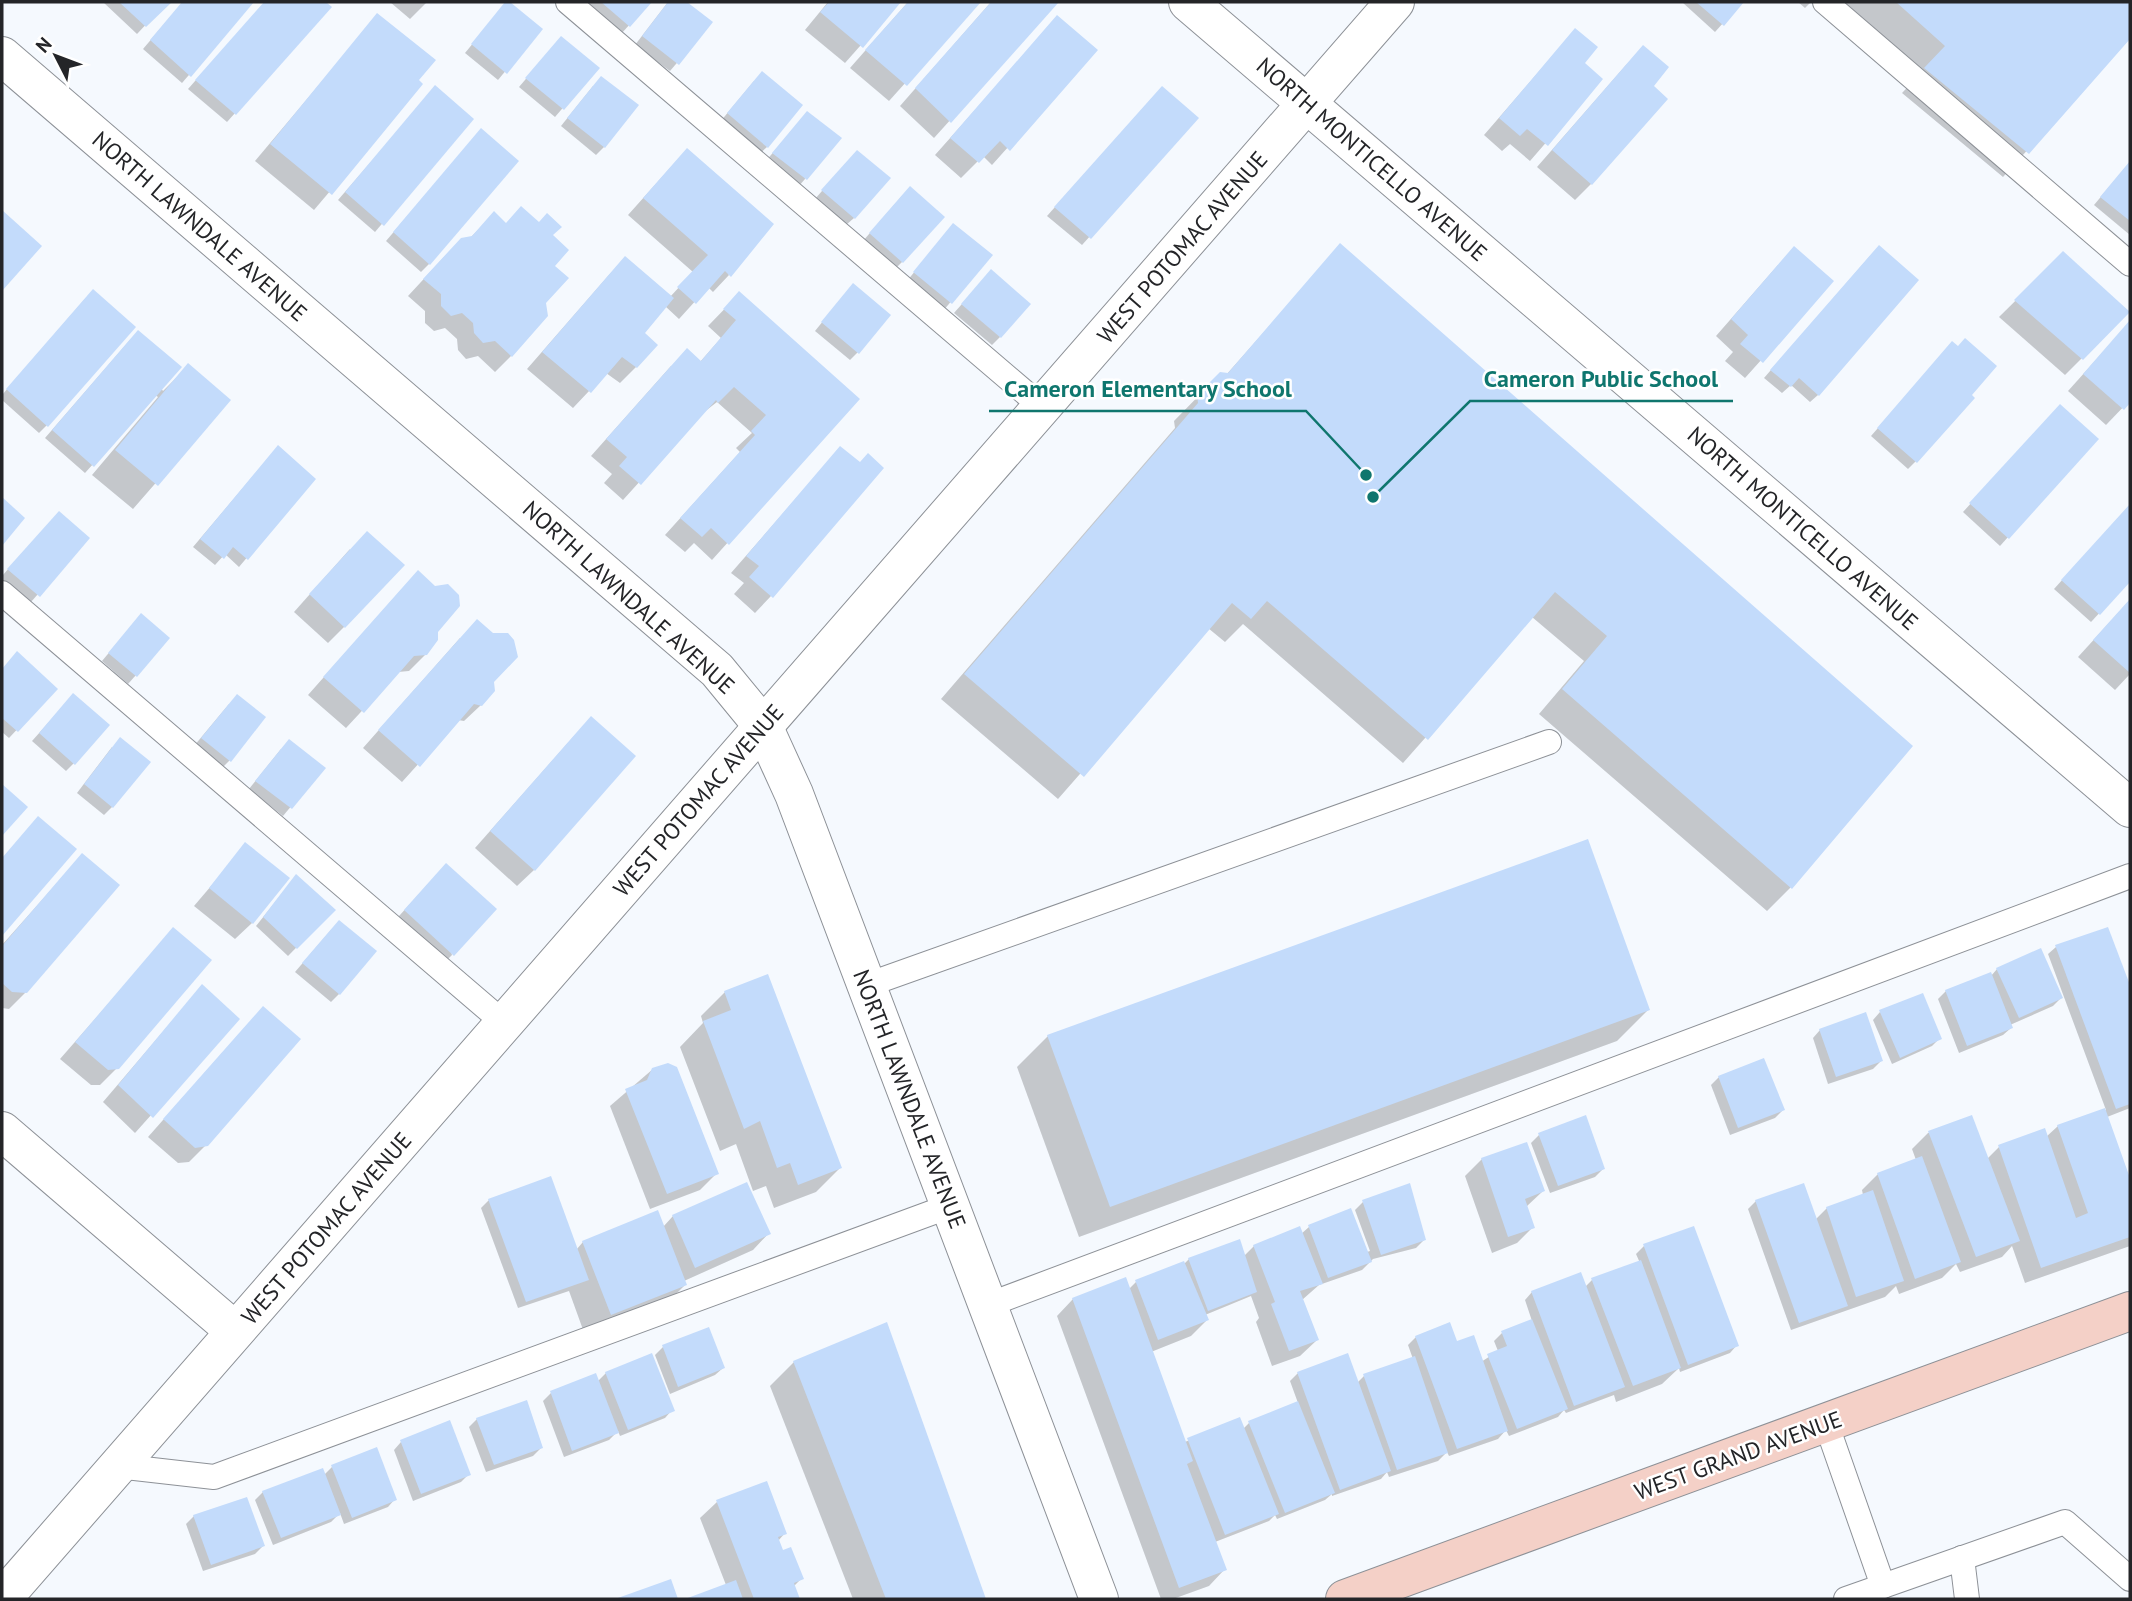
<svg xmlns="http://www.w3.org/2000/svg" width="2132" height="1601" font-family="'PT Sans',sans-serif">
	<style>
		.shadow { fill: #0003 }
		.building { fill: #c3dbfb }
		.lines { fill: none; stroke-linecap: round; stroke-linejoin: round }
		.lane-casing { stroke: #8d9197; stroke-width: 26 }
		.street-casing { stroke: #8d9197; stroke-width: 40 }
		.secondary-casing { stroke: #8d9197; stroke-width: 40 }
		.lane { stroke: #fff; stroke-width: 24 }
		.street { stroke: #fff; stroke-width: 38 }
		.secondary { stroke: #f4d0c7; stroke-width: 38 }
		.labels { text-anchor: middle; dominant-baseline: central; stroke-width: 5; stroke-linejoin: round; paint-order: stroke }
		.street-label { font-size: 23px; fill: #242528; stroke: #fff }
		.leader { fill: none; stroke: #0f766e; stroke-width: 2.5 }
		.callout-dot { fill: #0f766e; stroke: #fff; stroke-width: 2.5 }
		.callout-label { font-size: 24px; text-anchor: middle; font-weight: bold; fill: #0f766e; stroke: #fff; stroke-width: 5; stroke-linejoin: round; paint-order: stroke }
	</style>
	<rect width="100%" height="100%" fill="#f5f9fe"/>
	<g class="shadow">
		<polygon points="103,2 167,2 137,34"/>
		<polygon points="183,2 252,2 182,83 143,49"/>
		<polygon points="265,2 323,2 330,7 227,122 188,89"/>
		<polygon points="390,2 427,2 410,19"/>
		<polygon points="507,2 540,29 498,80 465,53"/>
		<polygon points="589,2 650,2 621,34 587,4"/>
		<polygon points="668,2 684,2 711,23 670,71 635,45"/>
		<polygon points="828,2 899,2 845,63 805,30"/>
		<polygon points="908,2 978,2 889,101 850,68"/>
		<polygon points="991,2 1057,2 934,138 900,106"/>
		<polygon points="1682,2 1742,2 1715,32"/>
		<polygon points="1798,2 1811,2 1805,8"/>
		<polygon points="1844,2 2130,2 2130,37 2003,177 1902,93 1923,71"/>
		<polygon points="377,16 421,84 314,210 255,161"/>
		<polygon points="1057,18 1095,50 992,165 983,156 961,178 935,155"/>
		<polygon points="1575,30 1583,63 1601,79 1530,161 1510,144 1502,151 1484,135"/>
		<polygon points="554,46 597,68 555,117 519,87"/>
		<polygon points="1627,64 1591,184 1575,200 1537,167"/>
		<polygon points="754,81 767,147 759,154 720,122"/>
		<polygon points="593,86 604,147 596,155 561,126"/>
		<polygon points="428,96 471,119 375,232 338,200"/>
		<polygon points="1154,96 1197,118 1082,245 1047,216"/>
		<polygon points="799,122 805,179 798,187 765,162"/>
		<polygon points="474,138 429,264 421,272 386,241"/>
		<polygon points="849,160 854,218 846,225 815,199"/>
		<polygon points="2130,162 2130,235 2094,205"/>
		<polygon points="671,167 729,275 713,292 708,287 679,319 665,306 642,333 636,367 620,383 606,373 573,408 527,369 609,275 625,258 670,297 693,272 628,215"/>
		<polygon points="902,196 902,262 894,270 863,241"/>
		<polygon points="494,214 506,224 551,235 553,266 545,302 511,356 495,372 478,356 466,359 458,350 457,339 445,328 434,331 425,323 425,311 408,296 445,256 470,238"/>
		<polygon points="946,233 990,255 943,311 907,281"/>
		<polygon points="1340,246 1791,887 1767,911 1539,714 1584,661 1532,617 1403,763 1243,624 1225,642 1208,628 1058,799 941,699 1175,428 1174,421 1220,374 1226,375"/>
		<polygon points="2063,254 2128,312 2065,375 1999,317"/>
		<polygon points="1871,255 1818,395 1810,402 1791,385 1782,393 1764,378"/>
		<polygon points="1778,265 1832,281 1745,378 1725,361 1733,352 1716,336"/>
		<polygon points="984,279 1000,337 992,345 954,313"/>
		<polygon points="739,294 857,399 712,560 694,543 685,552 665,535 740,452 736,448 752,433 717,402 699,416 623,500 604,483 612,474 591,456 671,366 700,362 721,338 708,326"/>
		<polygon points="845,294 858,352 850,360 815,331"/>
		<polygon points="85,299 47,425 39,433 2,400 2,395"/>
		<polygon points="2130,322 2130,400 2106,425 2068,391"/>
		<polygon points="130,340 163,391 188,366 228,400 133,509 92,475 158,397 155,395 85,473 45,438"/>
		<polygon points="1945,351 1916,461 1908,469 1871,436"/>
		<polygon points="2052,414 2096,439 2000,546 1963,512"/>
		<polygon points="840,448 771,596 755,613 734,594 744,583 731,573"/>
		<polygon points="270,456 313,479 239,567 225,554 215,565 193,547"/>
		<polygon points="2130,505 2130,580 2091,622 2054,589"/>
		<polygon points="43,530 88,538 22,612 2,595 2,576"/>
		<polygon points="350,549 344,627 328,643 294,612"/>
		<polygon points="402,589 436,632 426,654 409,671 398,672 346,728 308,695"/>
		<polygon points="2130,600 2130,674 2115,690 2078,657"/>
		<polygon points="134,623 168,639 128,684 102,661"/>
		<polygon points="460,638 492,681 481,705 464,721 458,720 402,782 363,748"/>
		<polygon points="18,654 55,689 9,738 2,732 2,671"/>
		<polygon points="66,703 74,763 66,771 32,741"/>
		<polygon points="229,704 230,760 222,768 194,746"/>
		<polygon points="575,735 534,870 517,886 475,848"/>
		<polygon points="112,747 112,807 104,815 77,793"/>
		<polygon points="281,749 323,768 283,816 249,789"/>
		<polygon points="246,845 252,923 235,939 194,906"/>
		<polygon points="82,855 26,992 9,1009 2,1008 2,945"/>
		<polygon points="430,882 452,955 436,971 389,927"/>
		<polygon points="289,885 333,910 288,956 256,926"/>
		<polygon points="2107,929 2130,990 2130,1108 2107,1117 2130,1183 2130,1246 2025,1283 2012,1246 2002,1257 1960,1272 1956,1264 1942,1278 1899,1294 1896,1286 1885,1297 1791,1330 1748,1209 1756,1201 1815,1220 1827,1208 1863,1195 1862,1190 1878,1174 1916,1160 1912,1149 1928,1133 1971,1118 1987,1159 1999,1147 2046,1137 2058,1126 2106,1110 2048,954 2056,947"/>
		<polygon points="173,930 117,1068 100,1085 91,1085 60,1059"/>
		<polygon points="331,930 339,994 331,1002 295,972"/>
		<polygon points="1997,969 2061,998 2053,1006 2010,1025 2011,1028 2003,1035 1959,1053 1938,999 1946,991 1991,976"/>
		<polygon points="202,986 237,1019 135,1133 103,1102"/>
		<polygon points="725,992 840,1168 816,1192 774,1208 766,1186 753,1191 736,1144 720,1151 680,1047 703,1023 701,1016"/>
		<polygon points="1648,1010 1617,1041 1079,1237 1017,1067 1048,1036"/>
		<polygon points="1880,1012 1940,1038 1932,1046 1892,1064 1873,1020"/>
		<polygon points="247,1025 206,1145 189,1162 178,1163 148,1137"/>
		<polygon points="1820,1030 1881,1061 1873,1069 1828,1084 1813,1038"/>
		<polygon points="653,1069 717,1173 700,1190 650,1209 610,1106"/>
		<polygon points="1719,1077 1783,1110 1775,1118 1730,1135 1711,1085"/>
		<polygon points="1539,1135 1603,1169 1595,1177 1550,1193 1531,1143"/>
		<polygon points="1482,1159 1543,1191 1526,1207 1533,1227 1517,1243 1492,1253 1465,1176"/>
		<polygon points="489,1200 576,1250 583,1242 663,1227 673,1216 769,1233 753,1250 684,1281 685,1285 661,1309 586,1338 569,1291 518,1308 481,1208"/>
		<polygon points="1363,1202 1424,1240 1416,1248 1373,1259 1362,1270 1319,1285 1302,1300 1317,1340 1300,1356 1272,1366 1256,1322 1259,1318 1251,1296 1205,1315 1207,1320 1191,1336 1151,1352 1185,1442 1239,1419 1243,1429 1249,1423 1298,1403 1290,1381 1298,1373 1357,1383 1364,1376 1413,1359 1408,1345 1416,1337 1456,1343 1481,1362 1498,1351 1494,1341 1502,1333 1532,1321 1525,1300 1532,1292 1585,1287 1592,1280 1640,1263 1636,1254 1644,1246 1737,1345 1730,1353 1680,1372 1679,1368 1662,1384 1616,1402 1614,1395 1566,1413 1564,1410 1558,1417 1509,1436 1506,1430 1498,1439 1449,1456 1447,1452 1438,1461 1389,1477 1387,1472 1381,1479 1332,1496 1332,1494 1325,1500 1277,1519 1275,1515 1269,1521 1215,1542 1225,1569 1209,1586 1173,1599 1161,1599 1057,1316 1073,1299 1128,1290 1136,1282 1184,1264 1189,1259 1244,1256 1254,1246 1301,1234 1309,1227 1367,1252 1370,1251 1355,1210"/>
		<polygon points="886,1324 984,1599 853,1599 770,1386 794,1362"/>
		<polygon points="663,1347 723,1368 715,1375 670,1394 655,1355"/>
		<polygon points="606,1373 672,1410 665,1418 620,1436 618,1431 609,1440 564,1457 543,1401 551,1393 595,1376 597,1382"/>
		<polygon points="477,1419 541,1448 533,1456 486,1472 469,1427"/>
		<polygon points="401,1442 469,1474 461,1482 413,1501 394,1450"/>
		<polygon points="332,1467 395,1499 388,1507 344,1524 340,1513 331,1522 273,1545 255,1500 263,1492 324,1475"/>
		<polygon points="717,1502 785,1533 778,1541 782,1553 802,1578 793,1587 798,1599 690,1599 726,1585 700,1518"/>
		<polygon points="194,1516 263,1546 255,1554 203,1571 186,1524"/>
	</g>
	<g class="building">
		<polygon points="119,2 172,2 146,27"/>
		<polygon points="182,2 254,2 191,77 150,40"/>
		<polygon points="264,2 326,2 332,7 236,115 195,80"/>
		<polygon points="505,2 510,2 543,29 507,74 471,44"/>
		<polygon points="601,2 652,2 630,27"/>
		<polygon points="668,2 687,2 713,22 679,65 642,36"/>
		<polygon points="829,2 901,2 863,48 820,12"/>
		<polygon points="908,2 981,2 907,86 865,50"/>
		<polygon points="991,2 1059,2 951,123 915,88"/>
		<polygon points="1696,2 1744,2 1724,26"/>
		<polygon points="1896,2 2130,2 2130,39 2029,154 1924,68 1945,46"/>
		<polygon points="377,13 436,60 419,80 423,84 332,195 270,144"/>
		<polygon points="1057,15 1098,50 1010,151 1000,141 979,163 950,138"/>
		<polygon points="1575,28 1598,47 1585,63 1603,79 1548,146 1527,129 1520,136 1499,118"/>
		<polygon points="561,36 600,68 564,110 525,78"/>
		<polygon points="1643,45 1669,67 1654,86 1668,99 1592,185 1552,150"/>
		<polygon points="762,71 803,105 768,148 727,113"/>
		<polygon points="601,76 639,105 605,148 567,118"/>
		<polygon points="435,85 474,119 384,226 345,192"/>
		<polygon points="1162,86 1199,118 1091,239 1054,207"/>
		<polygon points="807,111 842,138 807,180 772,153"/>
		<polygon points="481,128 519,161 430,265 393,232"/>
		<polygon points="687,148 774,224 731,277 725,271 696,304 677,287 708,255 643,198"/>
		<polygon points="857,150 891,178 855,219 821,190"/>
		<polygon points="2130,161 2130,221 2100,197"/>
		<polygon points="910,186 945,217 903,263 869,233"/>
		<polygon points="521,206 539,222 547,213 562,227 553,235 569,250 555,266 569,278 546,303 548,316 512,357 495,341 483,343 474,333 473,323 462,313 451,316 441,306 441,294 423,279 461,238 472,236 494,211 506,223"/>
		<polygon points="2,210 42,246 2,291"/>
		<polygon points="953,223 993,255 952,304 913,272"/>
		<polygon points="1340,243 1913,746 1792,889 1562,689 1607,636 1555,592 1428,740 1267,601 1251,619 1232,603 1084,777 964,674 1198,403 1197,395 1220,372 1228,373"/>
		<polygon points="1879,245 1919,280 1819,396 1799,378 1791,387 1770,370"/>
		<polygon points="1794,246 1834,281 1763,363 1740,344 1748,335 1731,319"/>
		<polygon points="2063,251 2130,312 2083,360 2014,300"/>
		<polygon points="625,256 674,298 645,333 658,345 637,368 622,357 591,393 542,352"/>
		<polygon points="991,269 1031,304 1001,338 961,304"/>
		<polygon points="853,283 891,315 859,354 821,322"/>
		<polygon points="93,289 136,327 48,427 6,389"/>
		<polygon points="739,291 860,399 729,545 711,528 702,537 680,518 755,435 751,431 766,415 734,387 718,403 716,400 641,485 619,466 627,457 606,439 687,348 701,361 736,320 723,309"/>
		<polygon points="2130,320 2130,403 2124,410 2083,374"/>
		<polygon points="138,330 182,367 94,467 52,430"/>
		<polygon points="1965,338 1997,366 1972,395 1975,398 1917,463 1877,428 1952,341 1958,346"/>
		<polygon points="188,363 231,400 158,486 115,450"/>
		<polygon points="2060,404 2099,439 2009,539 1969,503"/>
		<polygon points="278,445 316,479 248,560 233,547 224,559 200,539"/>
		<polygon points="840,446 860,462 868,453 884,468 773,598 749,577 759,566 746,556"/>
		<polygon points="2,497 25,518 2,546"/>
		<polygon points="2130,504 2130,582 2100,615 2061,580"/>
		<polygon points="59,511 90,538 40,597 7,569"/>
		<polygon points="367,531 405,565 345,628 309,594"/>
		<polygon points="418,570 435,586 448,584 459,595 460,606 438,632 438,640 427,655 414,656 364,713 323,677"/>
		<polygon points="2130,599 2130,673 2093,640"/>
		<polygon points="141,613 170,638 137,677 108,653"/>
		<polygon points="477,619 493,633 508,633 514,640 518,657 494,682 495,691 482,706 474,704 420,767 378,730"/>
		<polygon points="17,651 58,689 18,732 2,718 2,669"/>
		<polygon points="73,693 110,725 75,765 39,733"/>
		<polygon points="237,694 266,717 231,762 201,738"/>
		<polygon points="591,716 636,756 535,871 490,831"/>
		<polygon points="120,737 151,762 113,808 84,784"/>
		<polygon points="289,739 326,768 292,809 255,781"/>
		<polygon points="2,784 28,807 2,836"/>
		<polygon points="38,816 77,849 2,936 2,858"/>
		<polygon points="1588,839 1650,1010 1110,1207 1047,1035"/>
		<polygon points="245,842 290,878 253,924 209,888"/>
		<polygon points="82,853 120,885 27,993 12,992 2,983 2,946"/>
		<polygon points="446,863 497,909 454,956 404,910"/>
		<polygon points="296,874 336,910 297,949 263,917"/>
		<polygon points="339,920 377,951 340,995 302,963"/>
		<polygon points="173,927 212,960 119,1069 108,1070 75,1042"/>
		<polygon points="2108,927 2130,985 2130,1104 2116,1109 2055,945"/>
		<polygon points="2041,948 2063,998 2019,1018 1996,968"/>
		<polygon points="1991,972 2013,1028 1967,1046 1945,990"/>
		<polygon points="768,974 842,1168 798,1185 790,1163 777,1168 760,1121 744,1129 703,1021 731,1010 724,991"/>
		<polygon points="202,984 240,1019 153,1118 118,1085"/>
		<polygon points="1923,993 1942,1039 1900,1058 1879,1010"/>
		<polygon points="263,1006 301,1039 208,1146 195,1148 163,1119"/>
		<polygon points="1866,1012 1883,1061 1836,1077 1819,1029"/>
		<polygon points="1764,1058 1785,1110 1738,1128 1718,1076"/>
		<polygon points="668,1063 677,1067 719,1174 667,1194 625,1089 647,1080 652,1068"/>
		<polygon points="2105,1108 2130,1178 2130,1237 2041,1268 1998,1145 2045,1128 2076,1218 2088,1213 2057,1125"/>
		<polygon points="1586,1115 1605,1169 1558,1186 1538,1133"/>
		<polygon points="1972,1115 2020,1241 1976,1257 1928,1131"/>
		<polygon points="1527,1142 1545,1191 1525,1199 1535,1228 1508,1237 1481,1158"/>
		<polygon points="1922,1156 1961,1262 1915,1279 1877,1173"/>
		<polygon points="551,1176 589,1280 526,1302 488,1199"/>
		<polygon points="747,1182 771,1234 695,1268 672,1215"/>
		<polygon points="1410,1183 1426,1240 1381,1255 1362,1200"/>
		<polygon points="1804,1183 1848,1306 1799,1323 1755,1200"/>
		<polygon points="1873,1190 1904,1281 1856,1297 1826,1207"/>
		<polygon points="1351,1208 1372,1262 1328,1278 1308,1225"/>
		<polygon points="658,1210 687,1285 611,1315 582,1241"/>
		<polygon points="1300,1226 1323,1284 1300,1291 1319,1340 1289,1351 1271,1304 1275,1302 1253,1245"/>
		<polygon points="1694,1226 1739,1346 1688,1365 1643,1244"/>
		<polygon points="1240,1239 1257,1292 1208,1311 1188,1258"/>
		<polygon points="1641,1260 1681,1368 1633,1386 1591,1278"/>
		<polygon points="1184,1261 1209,1320 1158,1340 1135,1280"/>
		<polygon points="1581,1272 1625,1387 1574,1406 1531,1291"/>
		<polygon points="1126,1277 1193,1461 1187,1464 1227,1570 1179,1588 1072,1298"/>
		<polygon points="1532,1319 1568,1409 1517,1429 1487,1354 1507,1346 1501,1331"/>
		<polygon points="887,1322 986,1599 886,1599 793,1361"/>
		<polygon points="1450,1322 1457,1341 1474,1335 1508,1431 1457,1449 1415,1336"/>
		<polygon points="709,1327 725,1368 678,1387 662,1345"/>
		<polygon points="652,1353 675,1411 628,1430 605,1372"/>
		<polygon points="1348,1353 1391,1471 1340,1490 1297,1372"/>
		<polygon points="1415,1356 1448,1453 1397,1470 1363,1374"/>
		<polygon points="596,1373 619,1433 572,1451 550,1391"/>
		<polygon points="527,1400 543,1448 494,1465 476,1418"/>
		<polygon points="1298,1401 1335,1493 1285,1513 1248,1421"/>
		<polygon points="1240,1417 1279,1514 1225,1535 1187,1438"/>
		<polygon points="450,1420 471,1475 421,1494 400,1440"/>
		<polygon points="377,1447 397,1500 352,1518 331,1465"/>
		<polygon points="323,1468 341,1515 281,1538 262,1491"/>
		<polygon points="767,1481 787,1534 778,1537 783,1550 791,1547 804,1579 794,1583 800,1599 754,1599 716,1500"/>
		<polygon points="247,1497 265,1546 211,1565 193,1515"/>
		<polygon points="671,1579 678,1599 615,1599"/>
		<polygon points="736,1580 743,1599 685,1599"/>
	</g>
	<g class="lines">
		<g class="lane-casing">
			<g id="lane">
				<polyline points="568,2 1042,407"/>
				<polyline points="1825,2 2130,264"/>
				<polyline points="2,593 504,1023"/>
				<polyline points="867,985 1549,742"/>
				<polyline points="988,1305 2130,876"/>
				<polyline points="1826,1423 1883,1586 1846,1599"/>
				<polyline points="117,1466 214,1477 950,1206"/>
				<polyline points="1962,1558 1967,1599"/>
				<polyline points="1883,1586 2065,1522 2130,1579"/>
			</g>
		</g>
		<g class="street-casing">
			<g id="street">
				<polyline points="1188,2 2130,808"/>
				<polyline points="2,56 717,670 763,726 794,794 1099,1599"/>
				<polyline points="2,1131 235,1331"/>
				<polyline points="2,1599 1395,2"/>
			</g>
		</g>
		<g class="secondary-casing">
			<polyline id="secondary" points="1345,1599 2130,1311"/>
		</g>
		<use href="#lane" class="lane"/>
		<use href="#street" class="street"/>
		<use href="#secondary" class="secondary"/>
	</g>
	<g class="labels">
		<g class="street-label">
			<text transform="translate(1372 159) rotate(41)">NORTH MONTICELLO AVENUE</text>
			<text transform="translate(200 226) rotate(41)">NORTH LAWNDALE AVENUE</text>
			<text transform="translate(1182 247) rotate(-49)">WEST POTOMAC AVENUE</text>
			<text transform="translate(1803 528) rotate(41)">NORTH MONTICELLO AVENUE</text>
			<text transform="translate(629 597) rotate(42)">NORTH LAWNDALE AVENUE</text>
			<text transform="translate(698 800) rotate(-49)">WEST POTOMAC AVENUE</text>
			<text transform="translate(910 1099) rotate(69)">NORTH LAWNDALE AVENUE</text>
			<text transform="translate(326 1228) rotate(-49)">WEST POTOMAC AVENUE</text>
			<text transform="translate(1738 1455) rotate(-20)">WEST GRAND AVENUE</text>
		</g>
	</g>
	<path class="leader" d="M1373 497L1470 401H1733M1366 475L1306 411H989"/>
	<g class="callout-dot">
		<circle cx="1373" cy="497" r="7"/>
		<circle cx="1366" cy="475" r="7"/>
	</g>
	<g class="callout-label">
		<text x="1601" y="387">Cameron Public School</text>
		<text x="1148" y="397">Cameron Elementary School</text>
	</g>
	<rect width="2132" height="1601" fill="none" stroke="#242528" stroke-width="7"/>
	<g transform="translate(56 56) rotate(312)" stroke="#ffffff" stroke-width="5" paint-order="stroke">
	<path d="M0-5L12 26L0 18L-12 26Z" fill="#242528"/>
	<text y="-10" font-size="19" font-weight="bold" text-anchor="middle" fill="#242528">N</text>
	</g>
</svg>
